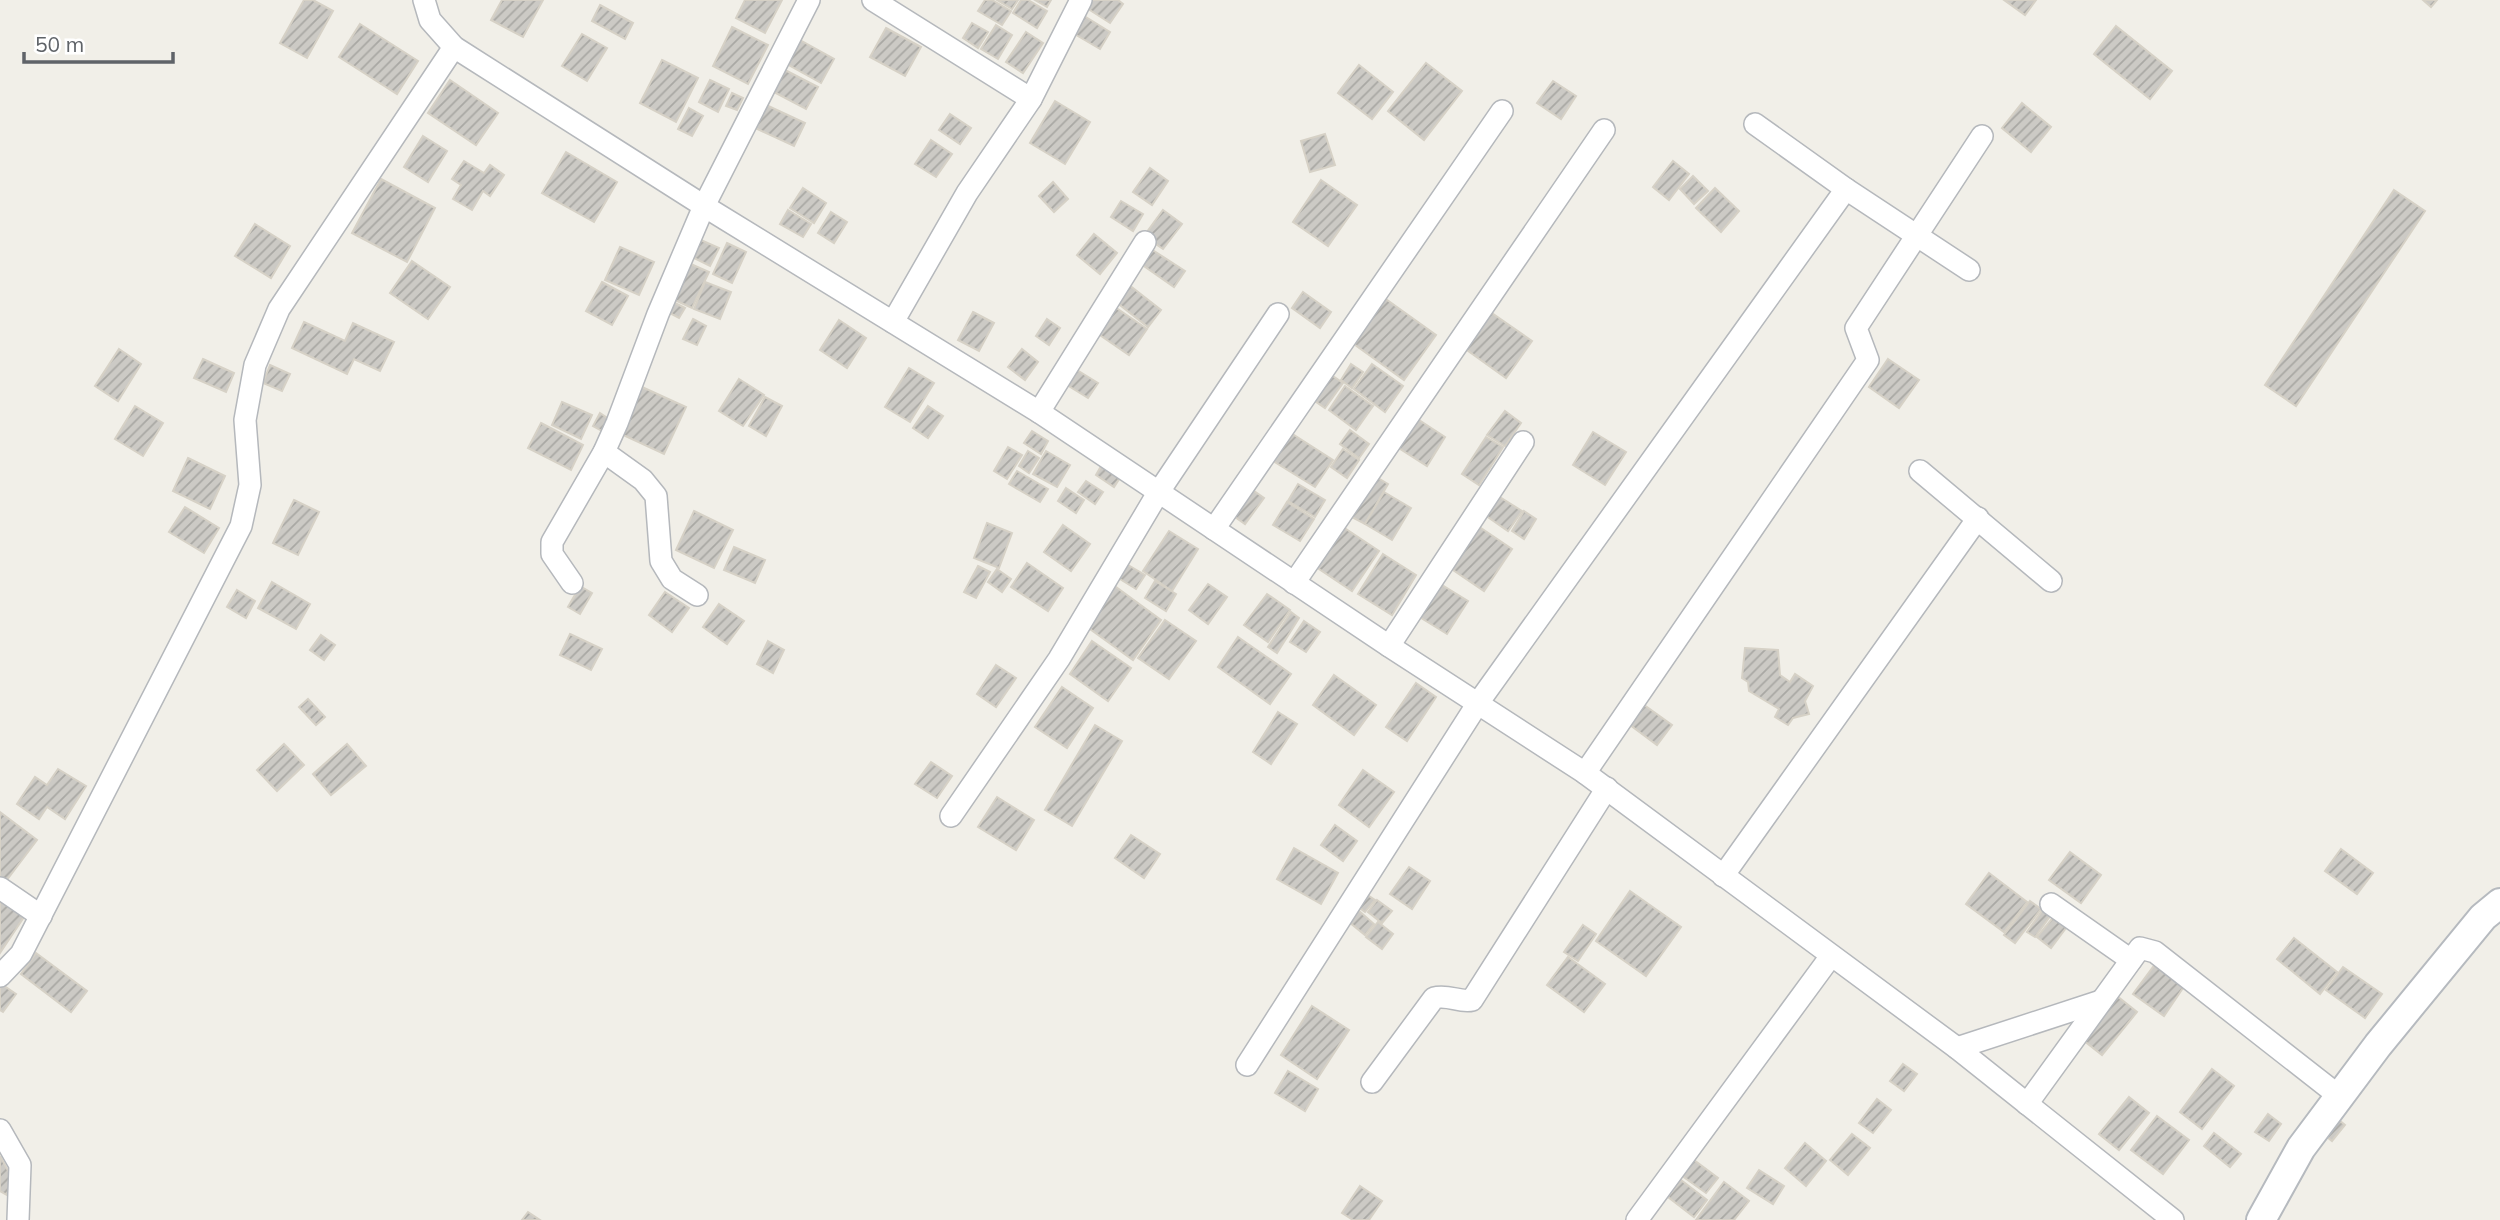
<svg xmlns="http://www.w3.org/2000/svg" width="2500" height="1220" font-family="Mulish,sans-serif">
	<style>
		.building { fill: url(#building-hatch); stroke: #d6d1c6; stroke-width: 2 }
		.lines { fill: none; stroke-linecap: round; stroke-linejoin: round }
		.street-casing { stroke: #b5b8bc; stroke-width: 24 }
		.secondary-casing { stroke: #b6babf; stroke-width: 32 }
		.street { stroke: #fff; stroke-width: 21 }
		.secondary { stroke: #fff; stroke-width: 28 }
	</style>
	<defs>
		<pattern id="building-hatch" width="6" height="6" patternUnits="userSpaceOnUse" patternTransform="scale(1.75)"><rect width="6" height="6" fill="#cccac5"/><path d="M-1 1l2-2M0 6l6-6M5 7l2-2" fill="none" stroke="#a9a8a4"/></pattern>
	</defs>
	<rect width="100%" height="100%" fill="#f1efe8"/>
	<g class="building">
		<polygon points="304,0 313,0 333,11 307,58 280,43"/>
		<polygon points="502,0 543,0 523,37 491,20"/>
		<polygon points="745,0 782,0 765,33 736,18"/>
		<polygon points="985,0 992,0 1011,11 1002,25 978,11"/>
		<polygon points="997,0 1018,0 1012,9"/>
		<polygon points="1021,0 1028,0 1047,11 1037,28 1013,13"/>
		<polygon points="1035,0 1051,0 1047,7"/>
		<polygon points="1085,0 1118,0 1123,4 1110,23 1082,5"/>
		<polygon points="2004,0 2036,0 2025,15"/>
		<polygon points="2423,0 2437,0 2431,7"/>
		<polygon points="600,5 633,23 625,39 592,21"/>
		<polygon points="1081,14 1110,32 1100,49 1071,32"/>
		<polygon points="972,23 988,32 978,48 963,38"/>
		<polygon points="360,24 418,61 397,94 339,57"/>
		<polygon points="996,25 1012,35 998,59 981,49"/>
		<polygon points="2116,26 2172,71 2150,99 2094,54"/>
		<polygon points="732,27 768,45 748,84 713,66"/>
		<polygon points="886,28 921,47 905,76 870,57"/>
		<polygon points="1026,32 1043,43 1023,73 1006,62"/>
		<polygon points="582,34 607,48 587,81 562,66"/>
		<polygon points="800,40 834,59 821,83 787,64"/>
		<polygon points="662,60 698,78 676,122 640,103"/>
		<polygon points="1426,63 1462,91 1424,140 1388,111"/>
		<polygon points="1359,65 1393,92 1372,119 1338,93"/>
		<polygon points="783,69 818,87 806,109 772,91"/>
		<polygon points="450,80 498,113 476,145 428,113"/>
		<polygon points="710,80 729,89 718,112 699,102"/>
		<polygon points="1553,81 1576,96 1561,119 1537,103"/>
		<polygon points="732,93 743,98 737,110 726,106"/>
		<polygon points="1055,101 1090,122 1065,164 1030,143"/>
		<polygon points="2022,103 2051,127 2031,152 2002,128"/>
		<polygon points="764,104 805,123 794,146 753,127"/>
		<polygon points="689,108 703,116 692,136 678,129"/>
		<polygon points="950,114 971,128 960,144 939,130"/>
		<polygon points="1325,134 1335,165 1310,172 1301,141"/>
		<polygon points="423,136 447,151 428,182 404,167"/>
		<polygon points="931,140 952,154 936,177 915,164"/>
		<polygon points="566,152 617,182 594,222 542,193"/>
		<polygon points="464,161 484,173 490,165 504,175 490,196 483,191 472,210 453,199 461,185 452,179"/>
		<polygon points="1673,161 1689,174 1669,200 1653,187"/>
		<polygon points="1150,168 1168,181 1152,205 1133,192"/>
		<polygon points="1693,176 1708,191 1694,204 1680,189"/>
		<polygon points="381,179 435,208 407,262 352,233"/>
		<polygon points="1321,180 1357,205 1328,246 1293,222"/>
		<polygon points="1053,182 1068,199 1054,212 1039,196"/>
		<polygon points="803,188 826,203 814,223 790,208"/>
		<polygon points="1715,188 1739,211 1721,232 1696,208"/>
		<polygon points="2394,190 2425,211 2296,406 2265,385"/>
		<polygon points="1121,201 1143,214 1133,231 1111,217"/>
		<polygon points="788,210 811,224 803,237 780,224"/>
		<polygon points="1163,210 1182,224 1163,249 1144,236"/>
		<polygon points="831,212 847,222 834,243 818,233"/>
		<polygon points="255,224 290,246 271,278 235,256"/>
		<polygon points="1094,234 1117,253 1100,274 1077,255"/>
		<polygon points="694,237 719,248 710,266 686,254"/>
		<polygon points="727,243 746,252 732,283 713,274"/>
		<polygon points="620,247 654,262 639,295 605,280"/>
		<polygon points="1151,249 1185,271 1174,287 1141,264"/>
		<polygon points="412,261 450,287 428,319 390,293"/>
		<polygon points="684,261 709,272 692,308 668,297"/>
		<polygon points="1124,281 1161,310 1148,327 1111,298"/>
		<polygon points="602,282 628,296 612,325 586,311"/>
		<polygon points="705,282 731,292 720,319 694,309"/>
		<polygon points="1303,292 1331,312 1320,328 1292,308"/>
		<polygon points="1383,297 1436,335 1404,380 1351,342"/>
		<polygon points="671,301 685,308 679,318 666,311"/>
		<polygon points="1112,305 1147,329 1129,355 1094,331"/>
		<polygon points="1489,311 1532,341 1506,378 1464,348"/>
		<polygon points="973,312 994,323 979,351 958,340"/>
		<polygon points="693,319 706,326 697,345 683,339"/>
		<polygon points="1047,319 1060,328 1049,345 1036,336"/>
		<polygon points="839,320 866,338 847,368 820,350"/>
		<polygon points="304,322 345,341 353,323 394,342 380,371 354,359 347,374 292,348"/>
		<polygon points="119,349 141,364 118,401 95,386"/>
		<polygon points="1022,349 1038,362 1025,380 1008,367"/>
		<polygon points="203,359 234,373 226,392 194,378"/>
		<polygon points="1888,359 1919,380 1899,408 1869,387"/>
		<polygon points="1351,364 1363,372 1352,388 1341,380"/>
		<polygon points="1372,364 1403,386 1385,412 1354,389"/>
		<polygon points="270,365 290,374 282,391 263,383"/>
		<polygon points="909,368 934,383 910,422 885,407"/>
		<polygon points="1077,370 1098,383 1088,398 1067,385"/>
		<polygon points="1327,372 1343,383 1325,408 1309,397"/>
		<polygon points="739,379 764,395 743,426 719,411"/>
		<polygon points="1345,386 1373,406 1356,430 1329,410"/>
		<polygon points="642,387 686,407 664,454 621,434"/>
		<polygon points="765,397 782,406 766,436 749,426"/>
		<polygon points="562,402 592,415 581,439 552,425"/>
		<polygon points="135,406 163,423 143,456 115,439"/>
		<polygon points="928,406 943,416 928,438 913,428"/>
		<polygon points="1505,411 1521,423 1505,446 1487,435"/>
		<polygon points="600,413 609,419 602,431 593,426"/>
		<polygon points="1416,418 1445,437 1427,466 1397,447"/>
		<polygon points="541,423 583,445 571,470 528,448"/>
		<polygon points="1350,430 1369,444 1359,458 1340,444"/>
		<polygon points="1032,431 1048,441 1041,454 1024,443"/>
		<polygon points="1593,432 1626,452 1605,485 1573,465"/>
		<polygon points="1291,433 1333,460 1315,487 1273,461"/>
		<polygon points="1486,437 1503,447 1479,485 1462,474"/>
		<polygon points="1008,447 1022,455 1007,479 994,471"/>
		<polygon points="1343,449 1359,460 1347,478 1331,467"/>
		<polygon points="1028,451 1039,458 1029,473 1019,466"/>
		<polygon points="1046,451 1070,465 1057,487 1033,474"/>
		<polygon points="188,458 225,476 210,509 173,491"/>
		<polygon points="1104,461 1123,473 1114,487 1096,475"/>
		<polygon points="1017,471 1048,489 1040,502 1009,484"/>
		<polygon points="1373,475 1388,484 1365,524 1350,516"/>
		<polygon points="1086,481 1103,492 1095,504 1078,492"/>
		<polygon points="1298,484 1325,500 1315,517 1288,501"/>
		<polygon points="1247,486 1264,498 1245,524 1228,512"/>
		<polygon points="1066,488 1084,500 1076,513 1058,501"/>
		<polygon points="1384,492 1411,508 1392,540 1365,524"/>
		<polygon points="1495,494 1522,511 1508,531 1482,513"/>
		<polygon points="294,500 319,512 298,555 273,543"/>
		<polygon points="1287,502 1314,519 1300,541 1273,525"/>
		<polygon points="185,507 219,528 204,553 169,532"/>
		<polygon points="694,511 733,530 714,568 676,550"/>
		<polygon points="1524,511 1536,519 1524,539 1512,531"/>
		<polygon points="987,523 1012,533 999,568 974,558"/>
		<polygon points="1063,525 1090,544 1071,571 1044,552"/>
		<polygon points="1340,525 1379,551 1352,591 1313,565"/>
		<polygon points="1478,526 1512,549 1484,591 1450,568"/>
		<polygon points="1169,531 1198,549 1172,591 1143,571"/>
		<polygon points="734,547 765,560 755,583 724,570"/>
		<polygon points="1383,554 1416,575 1392,615 1358,594"/>
		<polygon points="1123,562 1145,575 1136,589 1115,576"/>
		<polygon points="1027,563 1063,588 1048,611 1011,587"/>
		<polygon points="978,566 990,572 976,598 964,592"/>
		<polygon points="997,569 1011,579 1002,592 988,582"/>
		<polygon points="1434,580 1468,601 1447,634 1413,613"/>
		<polygon points="1155,581 1176,594 1166,611 1145,598"/>
		<polygon points="272,582 310,604 296,629 258,608"/>
		<polygon points="1112,584 1161,620 1133,660 1083,624"/>
		<polygon points="1208,584 1227,597 1208,624 1189,610"/>
		<polygon points="580,586 592,593 580,614 568,607"/>
		<polygon points="237,590 255,601 246,618 227,607"/>
		<polygon points="665,592 689,608 672,632 649,615"/>
		<polygon points="1267,594 1290,610 1268,642 1244,625"/>
		<polygon points="719,604 744,621 727,644 703,627"/>
		<polygon points="1291,612 1299,618 1277,653 1268,647"/>
		<polygon points="1165,620 1196,641 1169,679 1138,658"/>
		<polygon points="1304,621 1320,632 1306,652 1290,642"/>
		<polygon points="570,634 602,649 591,670 560,655"/>
		<polygon points="321,635 335,645 324,660 310,650"/>
		<polygon points="1238,637 1291,674 1270,704 1218,667"/>
		<polygon points="768,641 784,650 773,673 757,664"/>
		<polygon points="1092,641 1131,668 1108,701 1070,674"/>
		<polygon points="1745,648 1778,650 1780,675 1790,682 1795,674 1813,686 1805,701 1809,714 1793,718 1788,725 1775,717 1779,709 1749,691 1748,682 1742,678"/>
		<polygon points="996,665 1016,678 996,707 977,694"/>
		<polygon points="1334,675 1376,705 1354,735 1313,705"/>
		<polygon points="1416,683 1436,697 1407,741 1386,727"/>
		<polygon points="1062,687 1093,708 1067,748 1035,727"/>
		<polygon points="308,699 325,717 316,725 299,707"/>
		<polygon points="1640,702 1672,725 1657,745 1626,722"/>
		<polygon points="1278,712 1297,724 1271,764 1253,752"/>
		<polygon points="1095,725 1122,741 1072,826 1045,810"/>
		<polygon points="284,744 304,765 277,791 257,770"/>
		<polygon points="347,744 366,766 331,795 313,774"/>
		<polygon points="931,762 952,776 937,798 915,784"/>
		<polygon points="58,769 86,786 65,819 47,807 39,819 17,804 35,777 47,785"/>
		<polygon points="1363,770 1394,792 1369,827 1339,805"/>
		<polygon points="997,797 1034,820 1016,850 978,827"/>
		<polygon points="0,812 37,840 6,881 0,876"/>
		<polygon points="1335,825 1357,841 1343,861 1321,845"/>
		<polygon points="1131,835 1160,854 1144,878 1115,858"/>
		<polygon points="1294,848 1338,873 1321,904 1277,879"/>
		<polygon points="2341,849 2373,873 2357,894 2325,871"/>
		<polygon points="2070,852 2101,875 2081,903 2049,880"/>
		<polygon points="1409,867 1430,881 1412,909 1390,894"/>
		<polygon points="1989,873 2027,902 2004,932 1966,904"/>
		<polygon points="1630,891 1681,927 1646,976 1596,941"/>
		<polygon points="0,892 28,911 0,953"/>
		<polygon points="1363,892 1375,900 1365,912 1354,904"/>
		<polygon points="1377,900 1392,911 1382,923 1368,912"/>
		<polygon points="2030,901 2041,909 2015,943 2004,935"/>
		<polygon points="2046,905 2054,911 2035,937 2027,932"/>
		<polygon points="1358,910 1374,924 1365,935 1349,922"/>
		<polygon points="2056,914 2069,924 2051,948 2037,937"/>
		<polygon points="1378,922 1393,934 1382,949 1366,937"/>
		<polygon points="1583,925 1596,934 1578,961 1564,952"/>
		<polygon points="2294,938 2337,972 2320,994 2277,959"/>
		<polygon points="36,953 87,991 71,1012 21,974"/>
		<polygon points="1568,957 1605,984 1584,1012 1547,985"/>
		<polygon points="2156,963 2185,985 2164,1016 2133,994"/>
		<polygon points="2343,967 2382,994 2365,1018 2326,990"/>
		<polygon points="0,983 16,994 3,1012 0,1010"/>
		<polygon points="2112,992 2137,1012 2102,1055 2078,1036"/>
		<polygon points="1312,1006 1349,1030 1317,1079 1281,1055"/>
		<polygon points="1903,1064 1917,1074 1904,1091 1890,1081"/>
		<polygon points="2212,1069 2234,1086 2202,1129 2180,1112"/>
		<polygon points="1288,1071 1318,1089 1305,1111 1275,1093"/>
		<polygon points="2129,1097 2149,1113 2119,1150 2099,1134"/>
		<polygon points="1877,1099 1891,1110 1873,1133 1859,1123"/>
		<polygon points="2268,1114 2281,1124 2269,1141 2255,1132"/>
		<polygon points="2157,1116 2189,1140 2163,1174 2131,1150"/>
		<polygon points="2334,1116 2345,1125 2332,1141 2321,1132"/>
		<polygon points="2214,1133 2241,1154 2230,1167 2204,1146"/>
		<polygon points="1852,1134 1870,1148 1848,1175 1830,1160"/>
		<polygon points="1805,1143 1826,1161 1806,1186 1785,1168"/>
		<polygon points="0,1156 12,1178 7,1195 0,1191"/>
		<polygon points="1690,1157 1718,1178 1706,1193 1678,1173"/>
		<polygon points="1759,1170 1784,1186 1773,1204 1747,1188"/>
		<polygon points="1681,1180 1707,1200 1694,1217 1668,1197"/>
		<polygon points="1724,1182 1749,1201 1734,1220 1696,1220"/>
		<polygon points="1360,1186 1382,1201 1369,1220 1353,1220 1342,1213"/>
		<polygon points="528,1212 540,1220 522,1220"/>
	</g>
	<g class="lines">
		<g class="street-casing">
			<g id="street">
				<polyline points="424,0 430,20 454,47 704,206 1039,412 1389,646 1585,773 1957,1048 2173,1220"/>
				<polyline points="873,0 1031,99"/>
				<polyline points="1846,189 1969,270"/>
				<polyline points="893,322 967,193 1031,99 1081,0"/>
				<polyline points="1039,412 1145,242"/>
				<polyline points="604,452 643,480 656,496 661,561 672,579 697,595"/>
				<polyline points="1920,471 2051,581"/>
				<polyline points="1214,529 1502,111"/>
				<polyline points="572,583 552,554 552,542 604,452 617,423 658,314 704,206 809,0"/>
				<polyline points="1294,583 1604,130"/>
				<polyline points="1389,646 1523,442"/>
				<polyline points="1585,773 1868,360 1856,328 1982,136"/>
				<polyline points="951,816 1059,659 1158,493 1278,314"/>
				<polyline points="1723,876 1978,518"/>
				<polyline points="0,888 41,916"/>
				<polyline points="2051,904 2131,960"/>
				<polyline points="0,976 21,954 241,526 250,485 245,420 255,365 279,309 454,47"/>
				<polyline points="1957,1048 2101,1001"/>
				<polyline points="1247,1065 1478,703 1846,189 1755,124"/>
				<path d="M1372,1082L1434,998C1448,994 1460,1003 1472,1000L1607,788"/>
				<polyline points="2027,1104 2140,948 2155,952 2339,1096"/>
				<polyline points="0,1130 20,1165 18,1220"/>
				<polyline points="1637,1220 1831,956"/>
			</g>
		</g>
		<g class="secondary-casing">
			<polyline id="secondary" points="2261,1220 2301,1148 2378,1045 2483,917 2500,903"/>
		</g>
		<use href="#street" class="street"/>
		<use href="#secondary" class="secondary"/>
	</g>
	<path d="M24 52v10h149v-10" fill="none" stroke="#5f6368" stroke-width="3.5"/>
	<text x="35" y="52" font-size="21" fill="#5f6368" stroke="#ffffff" stroke-width="5" paint-order="stroke">50 m</text>
</svg>
